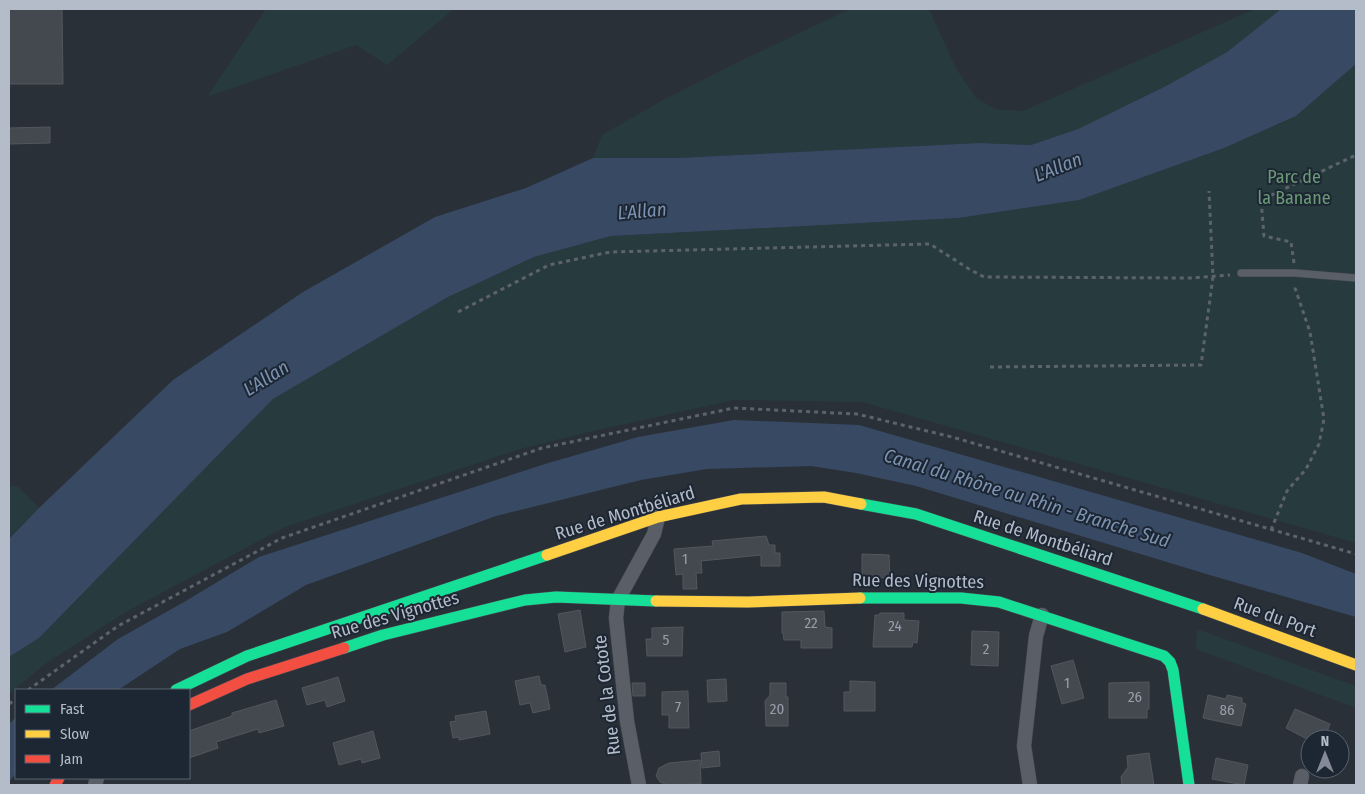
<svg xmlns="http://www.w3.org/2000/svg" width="1365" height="794" font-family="'Fira Sans Condensed',sans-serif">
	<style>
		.green { fill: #273a3e }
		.water { fill: #384963 }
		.building { fill: #444950; stroke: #52575f }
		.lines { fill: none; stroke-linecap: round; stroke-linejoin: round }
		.lane-casing { stroke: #484c53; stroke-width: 8 }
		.street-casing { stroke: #484c53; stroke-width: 15 }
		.fast-casing { stroke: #484c53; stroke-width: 12 }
		.slow-casing { stroke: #484c53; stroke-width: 12 }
		.jam-casing { stroke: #484c53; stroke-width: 12 }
		.path { stroke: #5d636a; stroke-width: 3; stroke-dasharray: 4 4; stroke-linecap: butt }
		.lane { stroke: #5a5e66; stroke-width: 7 }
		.street { stroke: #5a5e66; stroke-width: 14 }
		.fast { stroke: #16e098; stroke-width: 11 }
		.slow { stroke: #ffcf43; stroke-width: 11 }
		.jam { stroke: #f24e42; stroke-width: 11 }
		.labels { text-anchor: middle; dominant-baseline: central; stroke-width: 4; stroke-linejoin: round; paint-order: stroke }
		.number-label { font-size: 15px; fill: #989fab }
		.park-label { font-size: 18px; fill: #6b9a76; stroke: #1d2633 }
		.street-label { font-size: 18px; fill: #b4bcc9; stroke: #1d2633 }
		.water-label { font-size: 19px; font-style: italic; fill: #7c92b1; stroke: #1d2633 }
	</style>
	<rect width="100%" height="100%" fill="#2a3038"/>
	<g class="green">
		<polygon points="266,9 454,9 387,65 356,45 207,97"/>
		<polygon points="850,9 929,9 956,68 976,98 995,109 1023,111 1255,9 1281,9 1227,52 1166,86 1078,129 1031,145 979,143 677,158 593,158 602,135 663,100 738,62"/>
		<polygon points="1356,64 1356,543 862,402 734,400 584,433 520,449 285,527 126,612 45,664 9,694 9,657 39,638 273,399 448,297 534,257 611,236 958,218 1224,148 1296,116"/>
		<polygon points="9,485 19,487 39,508 9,539"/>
		<polygon points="1197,629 1356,686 1356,708 1196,649"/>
	</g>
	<g class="water">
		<polygon points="1281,9 1356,9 1356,64 1296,116 1224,148 1079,200 958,218 611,236 534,257 448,297 273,399 39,638 9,657 9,539 39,508 173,380 303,292 435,217 526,188 593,158 677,158 979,143 1031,145 1078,129 1166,86 1227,52"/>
		<polygon points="734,420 859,425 1302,553 1356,574 1356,617 1213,576 916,486 856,473 811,466 707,469 641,480 496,516 306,585 227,632 180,649 118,690 51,690 118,639 184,602 259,557 545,464 638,437"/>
		<polygon points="16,717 16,773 9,782 9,724"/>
	</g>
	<g class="building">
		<polygon points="9,9 62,9 63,84 9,84"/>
		<polygon points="50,127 50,143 9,144 9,128"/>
		<polygon points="766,536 769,545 775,545 775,553 780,553 780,566 761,566 761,555 701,561 702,573 696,573 697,589 683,589 683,574 676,575 674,549 713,546 712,541"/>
		<polygon points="862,554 889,555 890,578 862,577"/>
		<polygon points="580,610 586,647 565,652 558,614"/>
		<polygon points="824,611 825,627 832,628 832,648 801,648 801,640 784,640 783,633 782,633 782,612"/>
		<polygon points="880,613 904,613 904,620 919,621 917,643 913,642 912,647 873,647 875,615 879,615"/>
		<polygon points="683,627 682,656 647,656 646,639 652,639 652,628"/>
		<polygon points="972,631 999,632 998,666 971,665"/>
		<polygon points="1073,660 1084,698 1062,704 1051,666"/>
		<polygon points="539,676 541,685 545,685 550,709 533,713 530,703 520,705 515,681"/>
		<polygon points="338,677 345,701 327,707 325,700 307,705 302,688"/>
		<polygon points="726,679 727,701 708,702 707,680"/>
		<polygon points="850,681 875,682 875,711 844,711 844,692 850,692"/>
		<polygon points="1149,682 1149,709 1147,709 1147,718 1109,718 1109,683"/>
		<polygon points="632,683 645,683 645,696 633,696"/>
		<polygon points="770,683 786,683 786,697 788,697 788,726 766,726 765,701 770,695"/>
		<polygon points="688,691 689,728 669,728 669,715 662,715 662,692"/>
		<polygon points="1208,695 1226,699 1227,695 1242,698 1242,703 1246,704 1241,726 1203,718"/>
		<polygon points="276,700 284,726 259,733 258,729 216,742 218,748 189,758 189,731 232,716 232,713"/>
		<polygon points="1295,709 1330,724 1324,739 1307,739 1286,728"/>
		<polygon points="486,711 490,734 459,740 459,737 453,738 450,722 456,721 455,716"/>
		<polygon points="373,731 380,758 362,763 361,759 339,765 333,743"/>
		<polygon points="719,751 720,766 702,768 701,753"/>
		<polygon points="1149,753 1154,785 1122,785 1121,777 1128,767 1127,756"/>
		<polygon points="1216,758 1248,765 1244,785 1212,779"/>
		<polygon points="700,760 701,784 668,785 660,782 656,776 659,768 669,763"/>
	</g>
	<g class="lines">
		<g class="lane-casing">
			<polyline id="lane" points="1241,273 1295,273 1356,278"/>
		</g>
		<g class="street-casing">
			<g id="street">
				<polyline points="95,785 97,778"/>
				<polyline points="639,785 627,721 616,618 618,600 654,534 658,517"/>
				<polyline points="1030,785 1024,746 1036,636 1042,615"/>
				<polyline points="1300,785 1302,776"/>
			</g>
		</g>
		<g class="fast-casing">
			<g id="fast">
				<polyline points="861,504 916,514 1203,609"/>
				<polyline points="860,598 961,598 999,602 1164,656 1170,662 1173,670 1189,785"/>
				<polyline points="344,648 383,635 525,600 556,597 656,601"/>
				<polyline points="176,690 247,656 547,555"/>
			</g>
		</g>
		<g class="slow-casing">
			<g id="slow">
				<polyline points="547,555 658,517 741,499 824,497 861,504"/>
				<polyline points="656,601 748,602 860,598"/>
				<polyline points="1203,609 1356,665"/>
			</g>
		</g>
		<g class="jam-casing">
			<g id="jam">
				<polyline points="189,705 247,679 344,648"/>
				<polyline points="55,785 59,778"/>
			</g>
		</g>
		<g class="path">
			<polyline points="1294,263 1291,242 1264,236 1261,200 1356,155"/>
			<polyline points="458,312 549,265 610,252 930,244 969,269 984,277 1191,278 1230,275"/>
			<polyline points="990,367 1201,365 1213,277 1209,191"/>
			<polyline points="1271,530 1287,491 1306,469 1319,444 1324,419 1310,332 1295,288 1295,284"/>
			<polyline points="28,690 118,626 282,538 542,448 734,408 857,414 952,437 1356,554"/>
			<polyline points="9,704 16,699"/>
		</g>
		<use href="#lane" class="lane"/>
		<use href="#street" class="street"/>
		<use href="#fast" class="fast"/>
		<use href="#slow" class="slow"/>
		<use href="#jam" class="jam"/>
	</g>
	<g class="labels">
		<g class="number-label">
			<text x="685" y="559">1</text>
			<text x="811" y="623">22</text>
			<text x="895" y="626">24</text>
			<text x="666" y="640">5</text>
			<text x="986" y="649">2</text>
			<text x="1067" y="683">1</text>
			<text x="1135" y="697">26</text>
			<text x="678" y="707">7</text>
			<text x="777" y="709">20</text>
			<text x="1227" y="710">86</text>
		</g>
		<g class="park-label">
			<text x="1294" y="177">Parc de<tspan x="1294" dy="21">la Banane</tspan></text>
		</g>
		<g class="street-label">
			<text transform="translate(625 513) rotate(-17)">Rue de Montbéliard</text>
			<text transform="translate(1043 538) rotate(18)">Rue de Montbéliard</text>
			<text transform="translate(918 581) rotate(1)">Rue des Vignottes</text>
			<text transform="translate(395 615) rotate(-16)">Rue des Vignottes</text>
			<text transform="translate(1275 617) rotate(20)">Rue du Port</text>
			<text transform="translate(607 695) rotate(-97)">Rue de la Cotote</text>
		</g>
		<g class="water-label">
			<text transform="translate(1058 167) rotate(-21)">L'Allan</text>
			<text transform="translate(642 211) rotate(-5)">L'Allan</text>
			<text transform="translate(266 378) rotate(-32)">L'Allan</text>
			<text transform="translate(1027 498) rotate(17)">Canal du Rhône au Rhin - Branche Sud</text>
		</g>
	</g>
	<rect width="1365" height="794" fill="none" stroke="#b4bcc9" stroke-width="20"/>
	<rect x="15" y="689" width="175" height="90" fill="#1d2633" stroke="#59626f"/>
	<rect x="25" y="705" width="25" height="8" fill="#16e098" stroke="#59626f"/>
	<text x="60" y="714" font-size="15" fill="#b4bcc9">Fast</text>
	<rect x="25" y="730" width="25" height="8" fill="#ffcf43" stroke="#59626f"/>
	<text x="60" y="739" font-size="15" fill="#b4bcc9">Slow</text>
	<rect x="25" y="755" width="25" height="8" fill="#f24e42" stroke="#59626f"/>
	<text x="60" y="764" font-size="15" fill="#b4bcc9">Jam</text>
	<g transform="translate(1325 754)"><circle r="24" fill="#1d2633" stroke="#59626f"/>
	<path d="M0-4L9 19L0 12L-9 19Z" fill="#848b96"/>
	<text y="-8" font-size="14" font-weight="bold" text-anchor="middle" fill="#b4bcc9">N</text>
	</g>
</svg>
